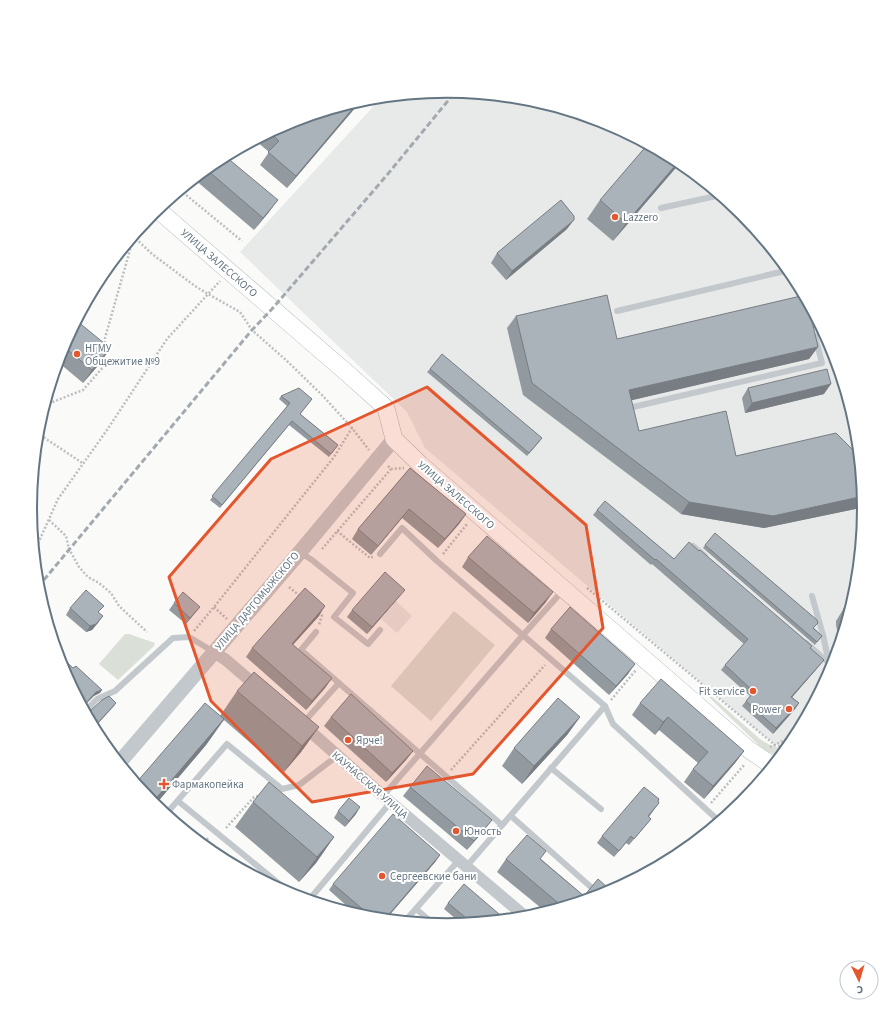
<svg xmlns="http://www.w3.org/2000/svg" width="895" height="1016" font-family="'Source Sans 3',sans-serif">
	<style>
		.built { fill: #e8e9e9 }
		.green { fill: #dadfd7 }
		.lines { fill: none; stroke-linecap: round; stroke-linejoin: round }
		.secondary-casing { stroke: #b3babf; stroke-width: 18 }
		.path { stroke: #bbbfc2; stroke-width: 2.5; stroke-dasharray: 2 2; stroke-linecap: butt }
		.service { stroke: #c3c8cc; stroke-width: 6 }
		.minor { stroke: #c3c8cc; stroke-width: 12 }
		.tertiary { stroke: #c3c8cc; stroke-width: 15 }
		.secondary { stroke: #fff; stroke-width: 17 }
		.rail { stroke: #a2aab0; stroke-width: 3; stroke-dasharray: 6 3; stroke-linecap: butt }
		.wall { fill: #929a9f }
		.shaded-wall { fill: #777d82 }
		.building { fill: #aab3b9; stroke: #777d82 }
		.marked { fill: #e4572e; fill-opacity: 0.2; stroke: #e4572e; stroke-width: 3; stroke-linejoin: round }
		.poi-dot { fill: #e4572e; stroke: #fff; stroke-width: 1.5 }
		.labels { text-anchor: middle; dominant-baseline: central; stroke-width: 4; stroke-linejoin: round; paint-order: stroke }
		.poi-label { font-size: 11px; fill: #657683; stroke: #fff; text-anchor: start }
		.street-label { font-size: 11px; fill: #657683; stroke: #fff }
		.rim { fill: none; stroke: #657683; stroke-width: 2 }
	</style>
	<rect width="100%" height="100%" fill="#fafaf8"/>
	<g class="built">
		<polygon points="448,91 529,99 607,122 680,161 743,213 795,276 833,348 857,427 865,508 857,590 833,668 795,740 790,745 775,744 762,734 425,448 407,412 240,252 382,97"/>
		<polygon points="396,601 412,616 397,633 381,619"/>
	</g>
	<g class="green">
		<polygon points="454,611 495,645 431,721 391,686"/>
		<polygon points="125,634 129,634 155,643 154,646 118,680 99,664"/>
		<polygon points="708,693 760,739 770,745 786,750 780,757 764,750 714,702 706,694"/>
	</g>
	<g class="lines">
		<g class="secondary-casing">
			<polyline id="secondary" points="157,209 347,373 386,408 394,439 421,465 748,749 773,766"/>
		</g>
		<g class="path">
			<polyline points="180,190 242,241"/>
			<polyline points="133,236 152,254 195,286 208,294 240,312 252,330 287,361 322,395 352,428 369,450"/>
			<polyline points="105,347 105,338 130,250 131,239"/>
			<polyline points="45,405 83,390 105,365 105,354"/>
			<polyline points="37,433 84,464"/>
			<polyline points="388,466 391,469 404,468"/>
			<polyline points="49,520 66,536 69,549 79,567 88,577 99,583 111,593 119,606 147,632"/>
			<polyline points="337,531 370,558 373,557"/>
			<polyline points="322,549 391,469"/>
			<polyline points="34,550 36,548 58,499 107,430 167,339 220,281"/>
			<polyline points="443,554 467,524"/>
			<polyline points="289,587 301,597"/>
			<polyline points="587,588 775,745 788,748"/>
			<polyline points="214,607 227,619"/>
			<polyline points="319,612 322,615 319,625"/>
			<polyline points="194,631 214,607 334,457 352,428"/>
			<polyline points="611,700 636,670"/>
			<polyline points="770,747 791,737"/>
			<polyline points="451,770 545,665"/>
			<polyline points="711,803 745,764"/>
			<polyline points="725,815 762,774"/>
			<polyline points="226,828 254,797 261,795"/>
			<polyline points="199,842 210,838"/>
		</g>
		<g class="service">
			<polyline points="661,208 721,195"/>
			<polyline points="617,311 789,270"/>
			<polyline points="633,407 822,363 815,336"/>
			<polyline points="693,546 705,556"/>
			<polyline points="301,553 312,560 353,593 334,617 368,644 380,630"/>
			<polyline points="380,554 402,528 437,561 605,706 613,724 720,822"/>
			<polyline points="812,596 823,635 829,663"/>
			<polyline points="316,632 301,650 502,825"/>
			<polyline points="806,643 829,663 831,673"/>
			<polyline points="85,711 97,699 115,691 173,638 189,637 214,652"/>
			<polyline points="303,723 339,683"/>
			<polyline points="551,768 601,809"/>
			<polyline points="383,796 523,635 557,597"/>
			<polyline points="178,801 294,896"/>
			<polyline points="166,814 227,744 282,789 299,785 337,756"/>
			<polyline points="511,816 601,896"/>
			<polyline points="466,867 605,706"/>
			<polyline points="309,900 390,803"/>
			<polyline points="416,909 434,924"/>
			<polyline points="405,921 459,860"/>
		</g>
		<g class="minor">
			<polyline points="214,652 226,660 260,689"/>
			<polyline points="302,724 383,796 527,918"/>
		</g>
		<polyline class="tertiary" points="119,763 300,552 394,439"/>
		<use href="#secondary" class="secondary"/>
		<polyline class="rail" points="38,587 252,330 272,309 387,175 456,91"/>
	</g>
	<g class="wall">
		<polygon points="355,108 287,188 260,165 269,152 255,140 282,125 288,131"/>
		<polygon points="216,161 269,212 254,230 194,179"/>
		<polygon points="680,161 613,241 587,219 600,200"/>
		<polygon points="567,229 506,280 491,263 497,253"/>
		<polygon points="516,316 617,339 818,347 809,359 631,400 639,431 736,456 860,457 865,507 764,528 681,514 523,395 507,328"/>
		<polygon points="77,321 102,361 83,383 58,362 62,348"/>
		<polygon points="430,369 540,441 527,456 427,372"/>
		<polygon points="748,388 824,394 745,413 742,398"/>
		<polygon points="281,396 312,399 300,414 338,445 329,457 289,425 220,508 210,500 287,406 279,399"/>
		<polygon points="410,468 466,514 459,524 438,548 402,518 371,555 352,539 358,529"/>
		<polygon points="597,510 674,559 811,648 820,665 792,697 799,703 795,709 773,734 742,706 750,696 721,670 725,665 744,644 652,564 651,565 593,515"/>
		<polygon points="705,545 814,628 822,636 819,639 815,645 703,548"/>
		<polygon points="468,557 546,602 528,623 462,567"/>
		<polygon points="400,596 367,634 347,617 352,610"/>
		<polygon points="174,603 200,607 195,613 186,624 169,610"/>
		<polygon points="852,606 840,644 836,625 836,621 844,608"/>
		<polygon points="70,608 99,612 99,622 92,630 86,632 66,615"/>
		<polygon points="319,616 293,645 332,678 325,688 306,710 246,657 252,648"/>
		<polygon points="551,629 628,674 609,695 545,638"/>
		<polygon points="237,691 319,727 301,752 284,772 224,720 206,745 155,805 152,803 220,716"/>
		<polygon points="640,703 744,751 735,763 704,799 684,782 693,769 698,763 659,730 655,735 632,715"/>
		<polygon points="331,717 413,751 406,760 386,782 324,726"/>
		<polygon points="580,717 567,735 522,784 502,766 514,748"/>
		<polygon points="410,787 485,829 467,850 403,796"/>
		<polygon points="659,799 658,802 659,803 649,817 651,819 646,825 629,845 626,843 614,857 597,843 602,836"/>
		<polygon points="253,802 334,837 316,863 299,882 235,827"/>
		<polygon points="338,811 356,814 345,827 334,818"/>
		<polygon points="506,859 541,859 584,896 607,887 607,894 546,912 497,872"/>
		<polygon points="436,861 386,919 366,917 357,915 329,890 333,884"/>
		<polygon points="448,903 506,920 462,924 444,909"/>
	</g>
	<g class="shaded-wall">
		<polygon points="360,100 361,100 355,108 287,188 296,176"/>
		<polygon points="679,161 681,162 613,241 626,223"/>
		<polygon points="278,200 269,212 254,230 263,218"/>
		<polygon points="574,220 567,229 506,280 512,271"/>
		<polygon points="89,303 80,316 77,319 80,314"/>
		<polygon points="818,347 809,359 620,403 629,390"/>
		<polygon points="110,348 102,361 83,383 92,370"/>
		<polygon points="831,384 824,394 745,413 752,403"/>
		<polygon points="864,496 865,507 764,528 681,514 689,502"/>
		<polygon points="409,509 402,518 371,555 378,546"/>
		<polygon points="466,514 459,524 438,548 445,539"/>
		<polygon points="405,590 400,596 367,634 372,627"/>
		<polygon points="553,592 546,602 528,623 534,613"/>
		<polygon points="325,606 319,616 285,653 292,644"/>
		<polygon points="200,607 195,613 186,624 190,618"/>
		<polygon points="103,616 92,630 86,632 90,626"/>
		<polygon points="824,660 820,665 788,702 791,697"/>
		<polygon points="635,664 628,674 609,695 616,686"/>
		<polygon points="332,678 325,688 306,710 312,701"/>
		<polygon points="102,690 100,693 94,696 83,707 84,705 96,692"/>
		<polygon points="116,703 114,706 94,728 94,727"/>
		<polygon points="799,703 795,709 773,734 776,728"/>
		<polygon points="580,717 567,735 522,784 534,766"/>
		<polygon points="668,717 659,730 655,735 663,722"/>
		<polygon points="224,719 206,745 155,805 152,803"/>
		<polygon points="319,727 301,752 284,772 302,746"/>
		<polygon points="413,751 406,760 386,782 392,773"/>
		<polygon points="744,751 735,763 704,799 713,786"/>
		<polygon points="360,807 356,814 345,827 349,821"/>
		<polygon points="492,820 485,829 467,850 474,841"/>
		<polygon points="334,837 316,863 299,882 317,857"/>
		<polygon points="440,855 436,861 386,919 385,919"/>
	</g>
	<g class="building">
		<polygon points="360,100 296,176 268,152 279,141 269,132 282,125 288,131 297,119"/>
		<polygon points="648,144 679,161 626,223 600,200"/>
		<polygon points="225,156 278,200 263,218 206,169 216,161"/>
		<polygon points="561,200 574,216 574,220 512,271 497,253"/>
		<polygon points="607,295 617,339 805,295 807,299 818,347 629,390 639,431 726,411 736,456 836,433 860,457 864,496 773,516 689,502 532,383 516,316"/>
		<polygon points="87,301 89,303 80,314"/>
		<polygon points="77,321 110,348 92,370 63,346"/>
		<polygon points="442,354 542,438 529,453 430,369"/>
		<polygon points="827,369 831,384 752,403 748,388"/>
		<polygon points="299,388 312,399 300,414 338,445 331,454 292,421 222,505 212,496 290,403 281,396"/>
		<polygon points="410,468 466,514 445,539 409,509 378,546 358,529"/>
		<polygon points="605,501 674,559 689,542 699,551 700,550 812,646 810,648 824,660 791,697 799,703 776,728 746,701 754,692 725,665 748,639 656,559 655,560 597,510"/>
		<polygon points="715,533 817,620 818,623 813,628 822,636 817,642 705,545"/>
		<polygon points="487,536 553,592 534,613 468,557"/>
		<polygon points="385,572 405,590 372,627 352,610"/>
		<polygon points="305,588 325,606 292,644 332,678 312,701 252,648"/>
		<polygon points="86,590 104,606 98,612 103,616 96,624 90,626 70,608"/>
		<polygon points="183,592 200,607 190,618 174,603"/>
		<polygon points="852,606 847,623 844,613 844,608"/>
		<polygon points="570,607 635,664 616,686 551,629"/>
		<polygon points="46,615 52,621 49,624"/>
		<polygon points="57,653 73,668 76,666 102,690 96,692 84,705 83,708 62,668"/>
		<polygon points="254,672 319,727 302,746 237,691"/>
		<polygon points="661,679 744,751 713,786 693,769 708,752 668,717 663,722 640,703"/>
		<polygon points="351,694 413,751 392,773 331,717"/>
		<polygon points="109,696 116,703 94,727 85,711 88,712 90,711 102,700"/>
		<polygon points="558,698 580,717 534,766 514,748"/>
		<polygon points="205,703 224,719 152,803 136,783"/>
		<polygon points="427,766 492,820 474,841 410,787"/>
		<polygon points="269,782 334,837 317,857 253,802"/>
		<polygon points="644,787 659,799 658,801 659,803 648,816 651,819 634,839 631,836 619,851 602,836"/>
		<polygon points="349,798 360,807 349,821 338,811"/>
		<polygon points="393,814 440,855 385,919 373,918 333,884"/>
		<polygon points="527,835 546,851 540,859 584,896 598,879 607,887 611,888 614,890 607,894 563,907 506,859"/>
		<polygon points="464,884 506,920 472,923 448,903"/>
	</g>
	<path class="marked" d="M427,387L586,525L603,628L473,774L312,802L211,701L169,577L271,459Z"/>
	<g class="poi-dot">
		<circle cx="615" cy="217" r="4"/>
		<circle cx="77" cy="354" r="4"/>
		<circle cx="753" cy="691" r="4"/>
		<circle cx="789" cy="709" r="4"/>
		<circle cx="348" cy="740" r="4"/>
		<path d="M162 778h4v4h4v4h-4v4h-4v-4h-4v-4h4z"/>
		<circle cx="456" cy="831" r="4"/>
		<circle cx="382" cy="876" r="4"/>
	</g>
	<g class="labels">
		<g class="poi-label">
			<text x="623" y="217">Lazzero</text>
			<text x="85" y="348">НГМУ<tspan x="85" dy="13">Общежитие №9</tspan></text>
			<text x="745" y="691" text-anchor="end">Fit service</text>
			<text x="781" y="709" text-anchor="end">Power</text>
			<text x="356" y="740">Ярче!</text>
			<text x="172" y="784">Фармакопейка</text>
			<text x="464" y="831">Юность</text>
			<text x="390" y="876">Сергеевские бани</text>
		</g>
		<g class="street-label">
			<text transform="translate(219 263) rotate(41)">УЛИЦА ЗАЛЕССКОГО</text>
			<text transform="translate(456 495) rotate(41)">УЛИЦА ЗАЛЕССКОГО</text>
			<text transform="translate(257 601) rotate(-50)">УЛИЦА ДАРГОМЫЖСКОГО</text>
			<text transform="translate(370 785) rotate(41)">КАУНАССКАЯ УЛИЦА</text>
		</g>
	</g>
	<path d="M0 0H895V1016H0ZM37 508a410 410 0 1 1 820 0a410 410 0 1 1-820 0Z" fill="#fff" fill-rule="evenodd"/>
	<path class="rim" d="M37 508a410 410 0 1 1 820 0a410 410 0 1 1-820 0Z"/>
	<g transform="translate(859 980) rotate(175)"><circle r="19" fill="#ffffff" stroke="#c1c8cd"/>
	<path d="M0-3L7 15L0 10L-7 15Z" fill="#e4572e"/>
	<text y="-6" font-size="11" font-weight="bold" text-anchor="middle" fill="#657683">С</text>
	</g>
</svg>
